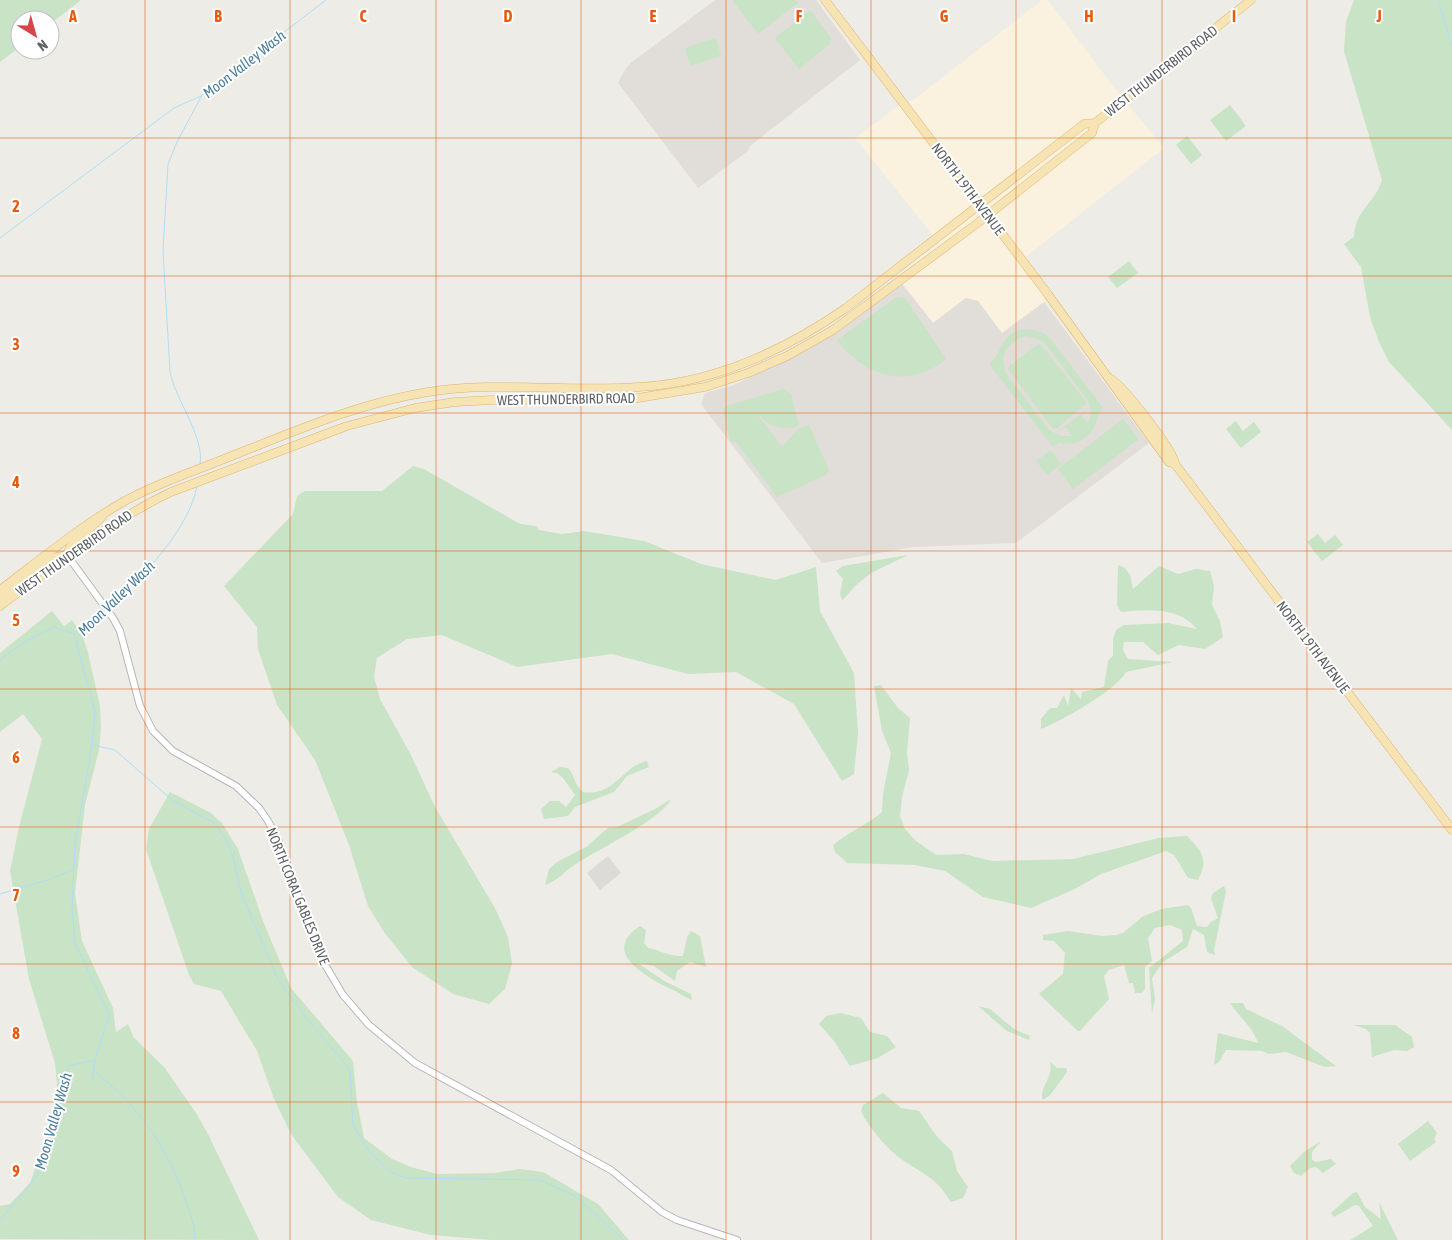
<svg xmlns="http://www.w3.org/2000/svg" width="1452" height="1240" font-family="'Asap Condensed',sans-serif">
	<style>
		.commercial { fill: #faf1df }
		.industrial { fill: #dddbd8 }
		.education { fill: #e1ddd8 }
		.green { fill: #c9e3c6; fill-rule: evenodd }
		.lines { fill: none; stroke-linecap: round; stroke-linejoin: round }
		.stream { stroke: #afdef5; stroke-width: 1 }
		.minor-casing { stroke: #b3b6b9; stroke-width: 8 }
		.major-casing { stroke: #e1b46c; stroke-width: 9 }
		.minor { stroke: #fff; stroke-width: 6 }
		.major { stroke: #f6e4b4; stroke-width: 8 }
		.grid { fill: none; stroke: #e8590c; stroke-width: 1; stroke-opacity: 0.55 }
		.labels { text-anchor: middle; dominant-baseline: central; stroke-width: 4; stroke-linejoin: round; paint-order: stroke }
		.street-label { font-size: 14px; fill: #5e6265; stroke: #fff }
		.water-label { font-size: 15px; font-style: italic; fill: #4a7c9d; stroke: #fff }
		.grid-label { font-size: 16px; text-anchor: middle; font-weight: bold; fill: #e8590c; stroke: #fff; stroke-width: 4; stroke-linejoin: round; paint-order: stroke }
	</style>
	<rect width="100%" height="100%" fill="#eeece6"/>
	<polygon class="commercial" points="1042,0 1048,0 1116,90 1164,148 1022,260 1050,298 1002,333 978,301 966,298 933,323 897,276 939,243 855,138 897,107 916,98"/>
	<polygon class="industrial" points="608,856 621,873 600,890 587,873"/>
	<g class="education">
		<polygon points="715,0 816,0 860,60 750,146 748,151 698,188 618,83 626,68 632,62"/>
		<polygon points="902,284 933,323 966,298 978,301 1002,333 1044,302 1149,443 1016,543 914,547 822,563 701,404 705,393 734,385 819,343"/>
	</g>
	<g class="green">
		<polygon points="0,0 81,0 50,24 50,20 20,20 20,47 0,62"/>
		<polygon points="732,0 795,0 798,3 758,34"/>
		<path d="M1354,0H1452V430L1389,362L1379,342L1370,317L1361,267L1344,244L1354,237C1355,209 1375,204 1382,180L1344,51L1346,22Z"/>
		<polygon points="810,10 831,38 829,45 799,69 775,38"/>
		<polygon points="716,38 721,56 690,66 685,48"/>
		<polygon points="1230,105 1246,126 1226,141 1210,120"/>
		<polygon points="1187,136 1202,155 1191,164 1176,145"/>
		<polygon points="1129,261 1138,273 1117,288 1108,277"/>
		<path d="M897,297L905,298L946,359C907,391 864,376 837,340Z"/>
		<path d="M1030,329L1043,333L1050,338L1103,408C1097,413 1098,418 1095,425C1089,440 1074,446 1059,443L1053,447L989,364C1006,351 997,330 1030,329ZM1026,336L1035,338L1044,342L1088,401L1091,413L1088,423L1081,415L1089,408L1060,430L1066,427L1072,436H1061L1049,430L1005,372L1003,358L1006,349L1017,339Z"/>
		<polygon points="1041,344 1087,403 1057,428 1053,429 1008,369 1009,366 1037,345"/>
		<path d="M783,389L791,394L799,425C786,432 770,427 760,416L759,420L761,419L782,447L798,429L809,425L829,470L826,475L777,497L736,442L730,441L723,410L726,406Z"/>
		<polygon points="1123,419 1139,439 1073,489 1058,469"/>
		<polygon points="1236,421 1243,431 1254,422 1261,432 1241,448 1226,429"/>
		<polygon points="1051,450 1061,464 1047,475 1036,461"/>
		<polygon points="413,466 424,469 520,524 536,526 539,530 562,534 584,531 644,541 701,564 776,580 816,567 820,611 854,673 858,734 854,774 842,781 794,704 736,672 688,674 612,654 517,667 442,635 407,639 377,658 374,677 380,699 411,755 435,807 495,908 508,937 512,964 505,989 489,1004 453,994 412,967 384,932 368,906 349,845 315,760 277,705 258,649 257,627 224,586 293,514 297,496 305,491 382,491"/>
		<polygon points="1318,534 1325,543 1335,535 1343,545 1322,561 1307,542"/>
		<polygon points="908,555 871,573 855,586 842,601 840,593 843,579 836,571 843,566"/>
		<path d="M1118,565L1124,567L1130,575L1133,589L1159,566L1178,574L1196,569L1210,571L1214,586L1212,605L1220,621L1223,637L1205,649L1179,645L1158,655L1143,642H1124L1123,650L1128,659L1173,662L1126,672C1118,689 1060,722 1041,729V719L1050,708H1057L1064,695L1068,706L1071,688L1081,699L1082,692L1104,687L1108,661L1113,655V639L1116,630L1124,625L1168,623L1197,629C1179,607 1148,609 1121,612L1117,605Z"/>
		<polygon points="52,611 64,626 72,620 82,634 88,653 100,706 101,728 99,750 85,805 75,893 82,941 113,1008 116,1032 128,1024 134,1038 164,1067 196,1113 208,1134 259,1240 0,1239 0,1206 10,1204 30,1183 52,1121 57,1084 55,1063 29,979 10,871 19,827 42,739 23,714 0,732 0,653"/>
		<path d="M881,685L898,708L910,718L907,753L909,770L902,797L900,816L905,829L916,841L936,855L964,854L992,861L1073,859L1159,838L1187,836C1202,852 1209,858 1198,880L1188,878L1174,855L1166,851L1101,874L1075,889L1031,908L983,897L945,871L915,865L847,863L835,852L833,845C848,832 867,825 882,812L883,794L891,753L882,731L874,686Z"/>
		<path d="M647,761L649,767L627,776L614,792L575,807L568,816L544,819L541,809L550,801H559L566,807L575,795L563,778L557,773L551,772L560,767L568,768C575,775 574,785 583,792C615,797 622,766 647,761Z"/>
		<polygon points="170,792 211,813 222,823 238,849 263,921 291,988 353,1061 357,1102 364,1138 392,1159 411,1167 438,1174 495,1173 520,1169 543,1172 598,1204 629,1240 491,1240 431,1235 371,1220 338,1197 291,1134 274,1099 257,1051 221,991 194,984 189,975 146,849 149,829"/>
		<path d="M671,799C662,819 595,851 573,866C564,872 556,882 545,885L549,869L557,862L586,847L608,828L617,827L655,809Z"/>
		<polygon points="1224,886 1226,891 1214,950 1215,955 1207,952 1204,935 1193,929 1187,947 1163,962 1152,978 1155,998 1152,1014 1149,968 1183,941 1182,930 1170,925 1155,928 1148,938 1152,961 1145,967 1145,989 1142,993 1135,993 1133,983 1129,983 1124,965 1109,970 1104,976 1109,999 1080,1031 1078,1031 1039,994 1063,974 1065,953 1054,941 1043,940 1043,935 1068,931 1102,936 1116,935 1123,933 1142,917 1161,909 1188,905 1191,908 1197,926 1207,927 1211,922 1218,918 1211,898 1213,893"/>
		<path d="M640,926L646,930L644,943L648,948C660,950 670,957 683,956L687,937L691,931L700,936L706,967L690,962L677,971L675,981L654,966L638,963L664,981L691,994L692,1000C684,997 678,992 671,989C646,977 600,952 640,926Z"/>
		<path d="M1230,1003H1243L1246,1009L1282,1026L1336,1066L1325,1067L1286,1052L1269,1054L1262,1051L1226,1050L1219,1062L1214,1065L1218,1033L1258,1043C1253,1027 1239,1017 1230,1003Z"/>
		<polygon points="978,1006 990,1009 1014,1029 1030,1036 1029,1040 1007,1031"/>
		<polygon points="840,1013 861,1018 870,1032 887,1036 896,1047 878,1058 850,1066 834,1041 819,1024 826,1016"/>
		<polygon points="1353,1025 1395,1025 1412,1037 1414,1047 1407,1051 1394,1050 1372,1057 1370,1033 1366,1029"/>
		<path d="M1050,1062L1057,1068H1066L1067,1072L1050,1095L1043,1100C1038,1088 1054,1078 1050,1062Z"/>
		<path d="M883,1093L901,1108L919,1111L938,1138L952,1151L957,1171L968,1187L963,1198L951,1202C935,1176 924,1175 901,1159C886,1148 869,1128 861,1111L863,1105Z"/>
		<polygon points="1428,1121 1437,1133 1434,1139 1436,1142 1410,1161 1398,1144"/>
		<polygon points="1321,1141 1312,1152 1312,1160 1316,1162 1331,1159 1336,1164 1323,1173 1316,1167 1310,1168 1301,1176 1294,1173 1290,1166 1304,1152"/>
		<polygon points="1357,1192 1365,1207 1381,1219 1379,1202 1398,1240 1350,1240 1373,1226 1359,1206 1355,1205 1334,1217 1331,1213 1353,1193"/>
	</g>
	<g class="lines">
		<g class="stream">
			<polyline points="1438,0 1452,46"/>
			<polyline points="0,238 174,108 201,96"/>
			<path d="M200,465C205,437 176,401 170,372L163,251L168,164L177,142L202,95L326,0"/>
			<path d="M107,606C140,582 190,528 197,486"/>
			<polyline points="0,660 23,643 54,627 74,634"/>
			<polyline points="92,745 115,750 172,800 214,823 225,838 233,857 241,892 278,979 300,1010 350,1070 353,1125 369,1151 389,1171 406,1178 540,1180 575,1196 624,1240"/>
			<polyline points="0,894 51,879 72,870"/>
			<path d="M94,1071C137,1104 168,1148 185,1199C190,1212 195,1226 195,1240"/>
			<polyline points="92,1080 95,1060 109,1015 75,943 72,909 75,844 92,745 95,711 74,634 104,609"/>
			<polyline points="0,1220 37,1176 56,1122 59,1089 69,1066 94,1060"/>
		</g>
		<g class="minor-casing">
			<polyline id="minor" points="67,555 113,618 120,631 140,706 153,731 173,751 236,786 259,808 268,821 279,842 321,958 343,995 369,1025 415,1063 611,1170 662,1212 677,1220 737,1240"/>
		</g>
		<g class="major-casing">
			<g id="major">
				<polyline points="825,0 1047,293 1169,462 1175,464 1452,830"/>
				<path d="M1111,379C1124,387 1175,452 1175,464"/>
				<path d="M0,590C40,560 79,527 123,502C155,484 190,473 224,459C290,433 358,403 428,392C498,381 569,392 639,387C714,383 785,350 846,308L1084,124L1095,123L1251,0"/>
				<polyline points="0,597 53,558 67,555 70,547 102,517"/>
				<path d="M0,606C56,565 108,522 171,492L347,426L415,408L455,402L492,400L632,399L705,387L748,373L787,356L833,330L979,222L1092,133L1095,123"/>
			</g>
		</g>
		<use href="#minor" class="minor"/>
		<use href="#major" class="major"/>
	</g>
	<path class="grid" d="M145,0V1240M290,0V1240M436,0V1240M581,0V1240M726,0V1240M871,0V1240M1016,0V1240M1162,0V1240M1307,0V1240M0,138H1452M0,276H1452M0,413H1452M0,551H1452M0,689H1452M0,827H1452M0,964H1452M0,1102H1452"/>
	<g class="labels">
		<g class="street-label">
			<text transform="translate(1161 71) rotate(-38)">WEST THUNDERBIRD ROAD</text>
			<text transform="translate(968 189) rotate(53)">NORTH 19TH AVENUE</text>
			<text transform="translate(566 399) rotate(-1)">WEST THUNDERBIRD ROAD</text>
			<text transform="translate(74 553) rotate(-35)">WEST THUNDERBIRD ROAD</text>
			<text transform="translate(1313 647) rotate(53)">NORTH 19TH AVENUE</text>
			<text transform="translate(298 896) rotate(68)">NORTH CORAL GABLES DRIVE</text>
		</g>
		<g class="water-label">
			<text transform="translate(244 64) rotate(-38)">Moon Valley Wash</text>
			<text transform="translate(116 598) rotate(-44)">Moon Valley Wash</text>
			<text transform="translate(53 1121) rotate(-74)">Moon Valley Wash</text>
		</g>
	</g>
	<g class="grid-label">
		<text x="73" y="22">A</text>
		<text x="218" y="22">B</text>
		<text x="363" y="22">C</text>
		<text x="508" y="22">D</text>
		<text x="653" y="22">E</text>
		<text x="799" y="22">F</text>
		<text x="944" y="22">G</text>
		<text x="1089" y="22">H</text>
		<text x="1234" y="22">I</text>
		<text x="1379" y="22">J</text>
		<text x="16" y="212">2</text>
		<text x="16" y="350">3</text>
		<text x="16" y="488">4</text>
		<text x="16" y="626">5</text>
		<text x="16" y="763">6</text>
		<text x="16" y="901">7</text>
		<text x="16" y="1039">8</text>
		<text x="16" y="1177">9</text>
	</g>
	<g transform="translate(35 35) rotate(143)"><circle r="24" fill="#ffffff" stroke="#bfc0c1"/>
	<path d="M0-4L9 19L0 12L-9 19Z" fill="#d64549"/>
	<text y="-8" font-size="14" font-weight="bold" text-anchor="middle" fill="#5e6265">N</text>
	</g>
</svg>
